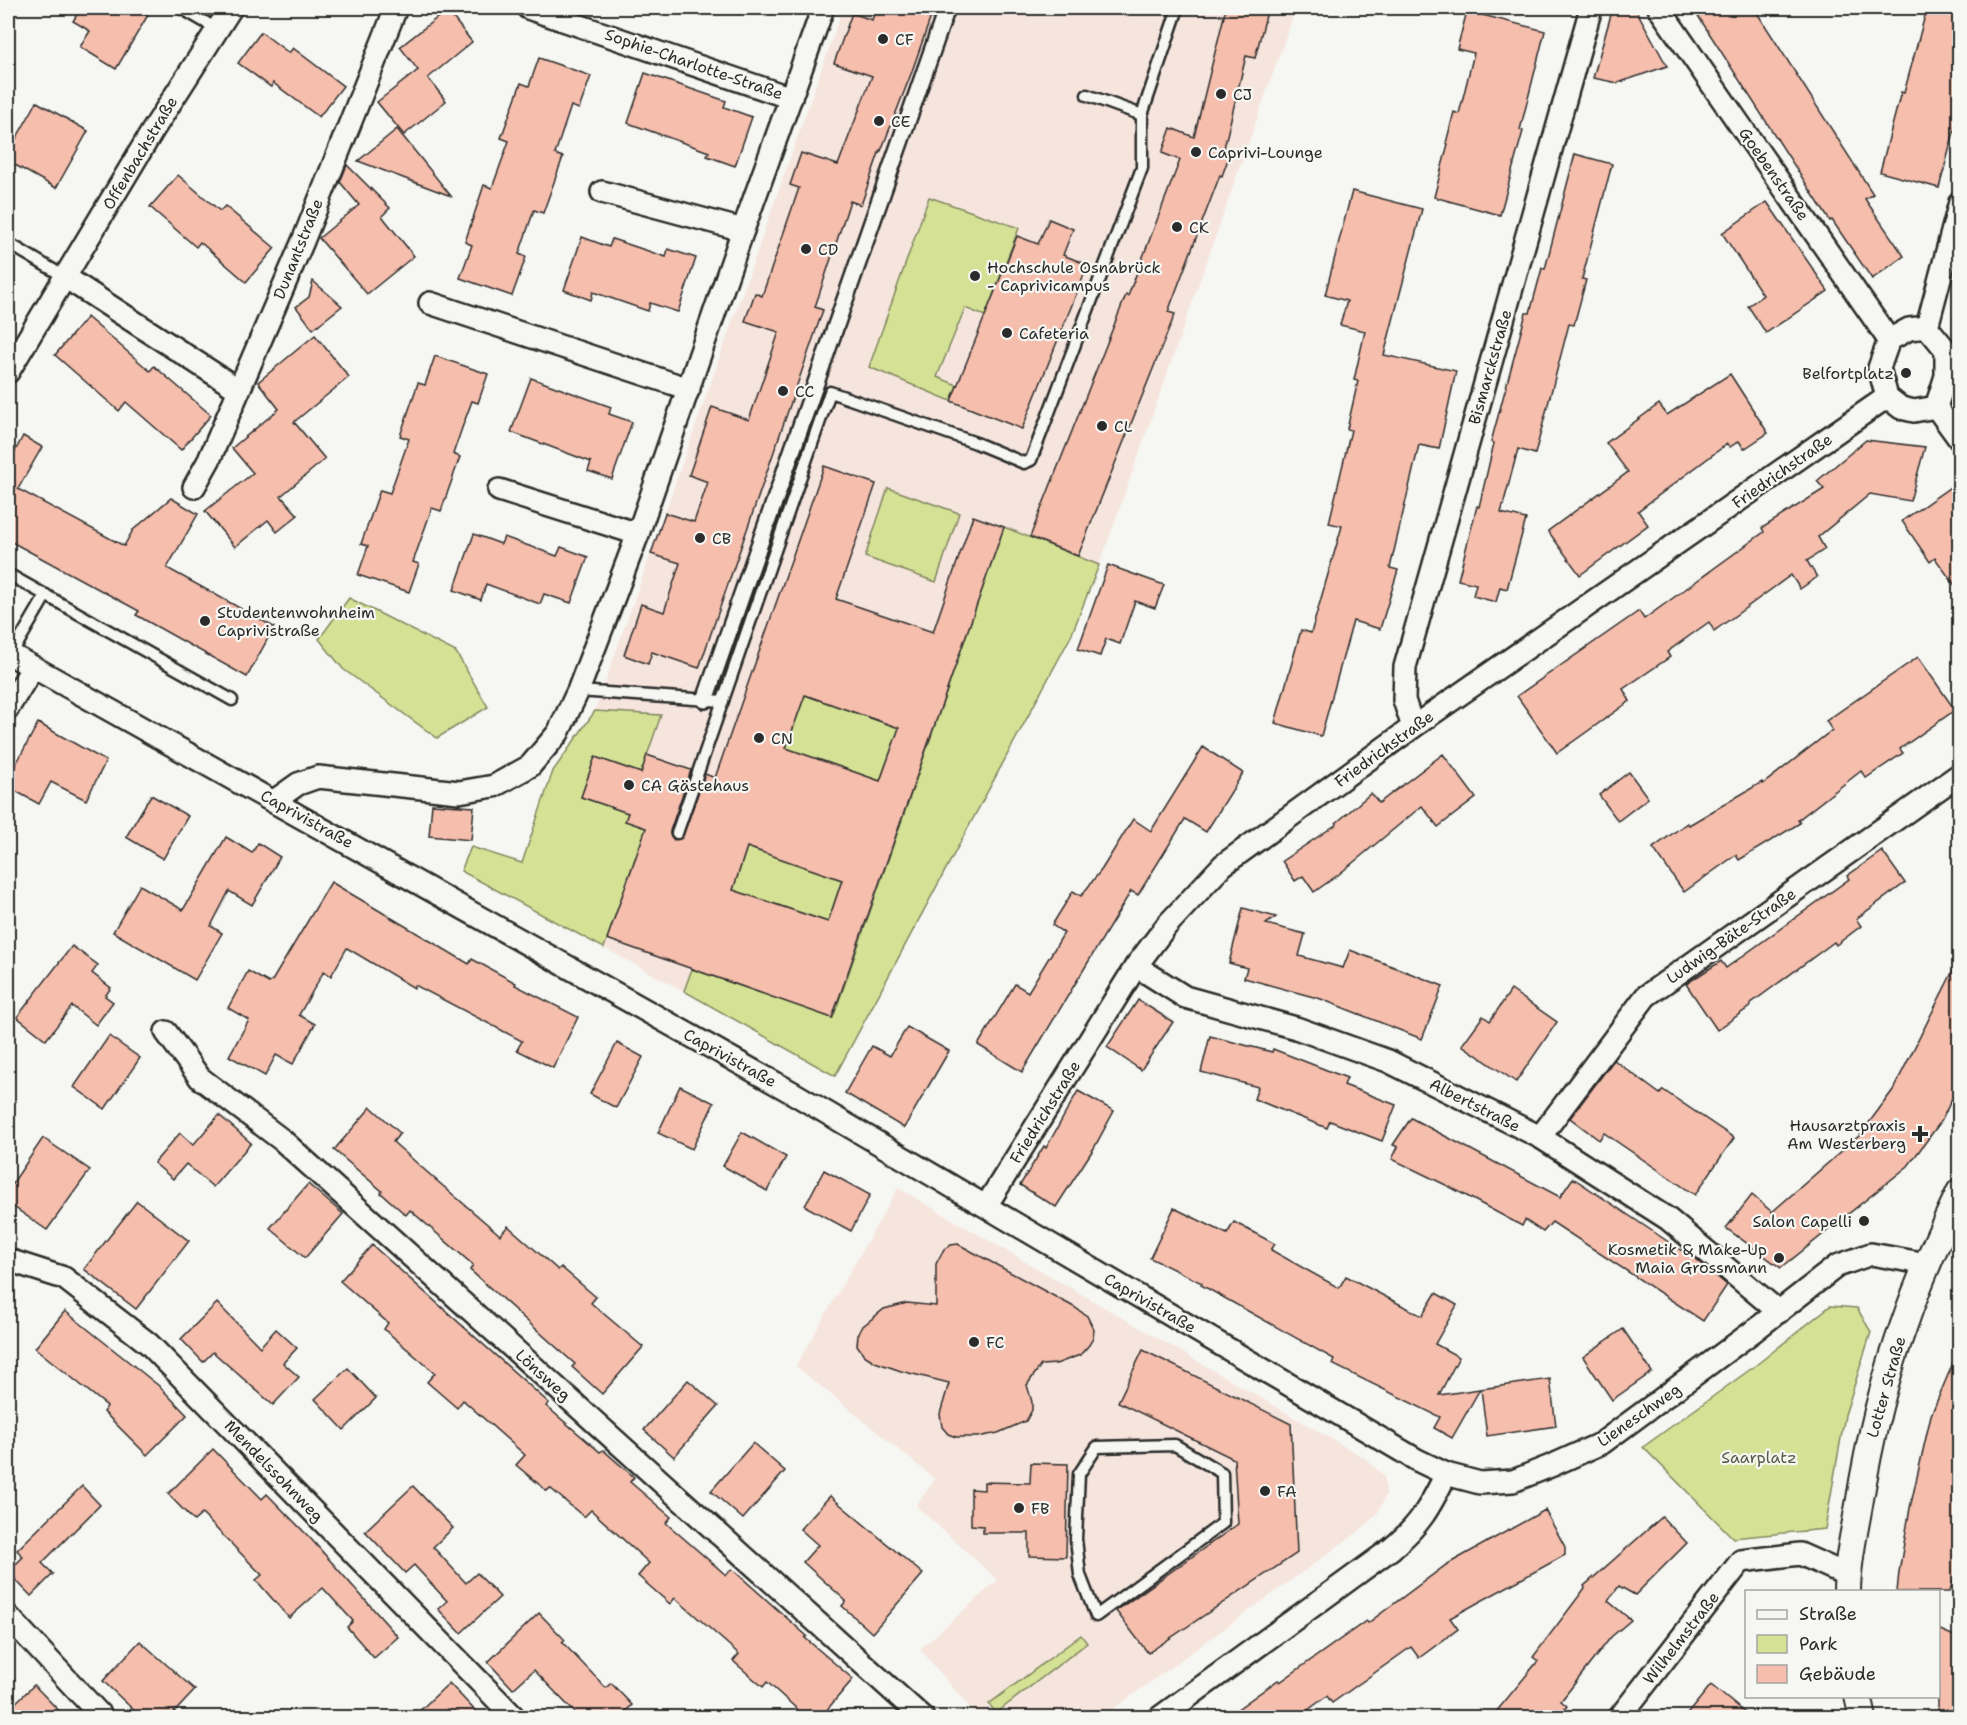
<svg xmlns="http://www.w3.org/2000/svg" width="1967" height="1725" font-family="'Shantell Sans',sans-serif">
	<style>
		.built { fill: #f6e5dd }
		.green { fill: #d5e295; stroke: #808660; stroke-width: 1.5 }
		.building { fill: #f6beac; stroke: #2b2b2b; stroke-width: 1.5; fill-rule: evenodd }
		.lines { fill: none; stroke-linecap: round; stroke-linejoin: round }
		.service-casing { stroke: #2b2b2b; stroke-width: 15 }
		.pedestrian-casing { stroke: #2b2b2b; stroke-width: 20 }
		.minor-casing { stroke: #2b2b2b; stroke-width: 26 }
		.tertiary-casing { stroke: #2b2b2b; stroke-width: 30 }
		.service { stroke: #f6f6f2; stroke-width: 10 }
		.pedestrian { stroke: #f6f6f2; stroke-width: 15 }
		.minor { stroke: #f6f6f2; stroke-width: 21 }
		.tertiary { stroke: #f6f6f2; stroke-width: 26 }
		.poi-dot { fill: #2b2b2b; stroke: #f6f6f2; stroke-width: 2 }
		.labels { text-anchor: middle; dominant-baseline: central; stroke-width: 4.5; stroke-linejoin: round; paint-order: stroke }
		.poi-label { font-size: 16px; fill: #2b2b2b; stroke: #f6f6f2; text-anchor: start }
		.street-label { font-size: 16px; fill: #2b2b2b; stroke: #f6f6f2 }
		.park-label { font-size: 16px; fill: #565946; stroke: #f6f6f2 }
	</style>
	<rect width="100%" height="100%" fill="#f6f6f2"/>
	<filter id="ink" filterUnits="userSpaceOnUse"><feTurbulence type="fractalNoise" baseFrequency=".0167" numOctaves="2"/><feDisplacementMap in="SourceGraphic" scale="12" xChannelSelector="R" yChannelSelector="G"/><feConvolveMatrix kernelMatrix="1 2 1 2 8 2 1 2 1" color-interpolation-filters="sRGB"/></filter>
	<g filter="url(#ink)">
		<g class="built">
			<polygon points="843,8 1296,8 1107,544 1071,636 835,1076 684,991 461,871 471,847 522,863 553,771 595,711"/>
			<polygon points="898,1188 1366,1459 1384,1476 1386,1495 1377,1514 1359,1531 1102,1717 978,1717 920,1649 998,1580 916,1506 935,1479 796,1366"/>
		</g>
		<g class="green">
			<polygon points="929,197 1019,228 985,316 965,308 937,377 957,385 951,401 869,367"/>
			<polygon points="888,488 959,513 936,582 865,557"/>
			<polygon points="1004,527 1099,565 1071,636 835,1076 684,991 692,969 833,1018"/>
			<polygon points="349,598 456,652 488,707 437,738 343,669 319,639"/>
			<polygon points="805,695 899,728 880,781 786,748"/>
			<polygon points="595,711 661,715 641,773 595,757 581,797 628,813 626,821 656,832 635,858 604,948 461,871 471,847 522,863 553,771"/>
			<polygon points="747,847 842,880 828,922 733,890"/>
			<polygon points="1830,1306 1857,1308 1871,1332 1845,1415 1825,1529 1733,1538 1643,1447 1755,1366"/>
			<polygon points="1081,1635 1087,1643 996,1713 989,1704"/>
		</g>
		<g class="building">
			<polygon points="81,8 134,8 148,15 116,69 80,47 90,31 73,21"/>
			<polygon points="876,8 934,8 911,74 881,151 880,150 861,205 850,201 815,307 823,310 699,668 652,652 648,664 624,655 641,604 664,612 680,563 651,554 665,513 694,522 708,482 689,475 712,407 749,420 779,332 745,321 755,293 762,296 799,188 790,185 801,153 838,165 872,76 834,63 852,13 872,20"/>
			<polygon points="1226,8 1268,8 1255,58 1246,56 1224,148 1231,151 1222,176 1220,175 1168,312 1175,314 1078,556 1030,537 1126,295 1128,296 1180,160 1162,153 1171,128 1194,137"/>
			<polygon points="1626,8 1635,8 1667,66 1618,83 1593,78 1612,11"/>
			<polygon points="1693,8 1754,8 1873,194 1865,199 1904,256 1872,279 1832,220 1830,221"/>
			<polygon points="1927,8 1959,8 1959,113 1939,188 1880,172 1901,92 1904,93"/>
			<polygon points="447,10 472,42 428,78 446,101 404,135 377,102 418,70 400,47"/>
			<polygon points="1467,11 1545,31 1520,130 1523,131 1500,215 1434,197 1448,144 1446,143 1454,112 1459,114 1474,53 1457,49"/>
			<polygon points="261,32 289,53 293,48 343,86 319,117 273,83 271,87 238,63"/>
			<polygon points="539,58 591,76 579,109 571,106 555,154 563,157 543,213 534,210 519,254 526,257 512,296 460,278 472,245 465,242 484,185 492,188 509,141 501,138 521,83 529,86"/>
			<polygon points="645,73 726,101 724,107 752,117 735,166 707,156 709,152 628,123"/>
			<polygon points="37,102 88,131 56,188 8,161 8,153"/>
			<polygon points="397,129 451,196 358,161"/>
			<polygon points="1575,154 1612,164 1582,279 1586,280 1574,325 1569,324 1535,454 1518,449 1501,513 1526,519 1507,589 1500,587 1496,602 1473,596 1476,584 1458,580 1477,506 1479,507 1494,443 1491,442 1526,313 1530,313 1542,268 1545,269"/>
			<polygon points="347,165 390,208 382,216 414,256 367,294 319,238 359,205 340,182"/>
			<polygon points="178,175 220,211 225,206 275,248 246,282 200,242 196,247 150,207"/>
			<polygon points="1352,191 1422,209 1384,355 1456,371 1439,449 1419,445 1390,568 1398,570 1380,629 1353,621 1321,736 1275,723 1301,630 1311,633 1342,526 1329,523 1351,430 1347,429 1358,381 1354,380 1365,331 1340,325 1347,301 1325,295"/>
			<polygon points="1767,202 1828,291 1766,333 1748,306 1763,295 1722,233"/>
			<polygon points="1049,219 1073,229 1063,255 1088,265 1022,429 951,401 1017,236 1038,244"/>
			<polygon points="582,237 609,247 612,239 666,257 668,249 696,258 678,312 650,303 648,311 593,292 591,300 564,290"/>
			<polygon points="313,281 342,306 313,329 296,307 309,297"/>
			<polygon points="87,317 150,371 154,366 211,415 181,450 126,402 119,411 55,355"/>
			<polygon points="315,335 349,377 294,422 325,459 281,496 298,515 277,532 268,520 235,547 205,511 253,473 232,448 279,409 258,382"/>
			<polygon points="435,356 488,374 478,403 472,401 462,428 453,454 460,457 441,511 432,508 413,562 419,564 409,592 358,575 368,546 361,544 380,490 390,493 409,439 400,436 418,383 425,385"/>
			<polygon points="1730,374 1768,433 1744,449 1739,441 1730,447 1727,444 1638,511 1648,525 1580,575 1548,531 1628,472 1606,443 1659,404 1667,415"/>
			<polygon points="531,378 611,407 609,414 632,422 612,479 588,471 591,462 511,432"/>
			<polygon points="23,436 42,447 18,489 124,546 133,530 171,498 198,514 167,568 274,627 247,677 136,615 139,611 8,540 8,465"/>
			<polygon points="1866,440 1925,447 1910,501 1870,494 1818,537 1825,549 1807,561 1817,577 1800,589 1791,575 1714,631 1709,622 1667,652 1670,657 1623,689 1630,701 1557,753 1517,696 1639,611 1644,619 1764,532 1762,528 1824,489 1817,481"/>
			<path d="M824,466L876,484L836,599L933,632L973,516L1004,527L832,1018L607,939L646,828L625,821L628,813L581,797L595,757L641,773L647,755L691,770L670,831V835L674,840L682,838L705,774L715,778ZM805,695L899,728L880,781L786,748ZM747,847L842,880L828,922L733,890Z"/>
			<polygon points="1959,481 1959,591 1935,558 1930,562 1902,521"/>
			<polygon points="474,534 501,544 504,537 557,556 561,547 588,557 571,603 544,594 540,604 486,584 481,600 454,590"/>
			<polygon points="1108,565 1164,585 1155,608 1135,601 1120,644 1106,639 1100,656 1078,649"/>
			<polygon points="1918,657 1955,710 1900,749 1903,753 1866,778 1861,771 1798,820 1800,823 1739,860 1736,855 1684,892 1653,848 1687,823 1689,825 1762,782 1763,784 1832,730 1826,721"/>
			<polygon points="38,723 106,761 86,800 51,782 39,804 8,787 8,779"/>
			<polygon points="1203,747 1243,773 1206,832 1185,819 1138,895 1131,891 1022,1072 978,1045 1015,984 1028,992 1064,933 1052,925 1073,891 1081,896 1102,869 1133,819 1151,831"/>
			<polygon points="1443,754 1476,798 1438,827 1422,806 1338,875 1314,892 1303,876 1295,881 1282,861 1337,824 1336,823 1371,793 1379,803"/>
			<polygon points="1629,772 1648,798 1618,821 1599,795"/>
			<polygon points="151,795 188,816 163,859 126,837"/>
			<polygon points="432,804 474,807 471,840 429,836"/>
			<polygon points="226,837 252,853 258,843 280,857 252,905 229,891 211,926 222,933 195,980 113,932 140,885 183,910"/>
			<polygon points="1882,851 1905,883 1856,919 1861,926 1836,945 1834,942 1750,1004 1751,1006 1717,1030 1686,984 1721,961 1726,968 1849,879 1847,876"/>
			<polygon points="331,882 469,964 472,959 516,983 515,985 578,1017 553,1068 517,1050 522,1041 415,985 414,988 347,948 331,976 324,971 299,1015 315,1024 293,1064 276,1055 265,1076 229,1056 249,1020 228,1008 248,971 269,983 272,981"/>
			<polygon points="1243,908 1276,917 1266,924 1305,934 1299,956 1343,968 1350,950 1443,986 1422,1039 1321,999 1244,978 1247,968 1229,963"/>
			<polygon points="72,946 98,965 92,973 111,988 105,996 113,1002 96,1025 72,1006 46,1040 17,1017"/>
			<polygon points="1959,959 1959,1083 1942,1120 1908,1166 1781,1268 1726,1228 1752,1195 1772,1212 1860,1135 1893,1090"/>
			<polygon points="1511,990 1557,1022 1516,1082 1462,1045 1483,1016 1490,1021"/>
			<polygon points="1138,1000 1173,1022 1141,1070 1107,1047"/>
			<polygon points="907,1027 949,1051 904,1128 845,1093 872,1046 890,1056"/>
			<polygon points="109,1036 140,1058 105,1109 74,1087"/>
			<polygon points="1210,1036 1272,1052 1273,1049 1347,1078 1344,1085 1396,1105 1382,1141 1330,1121 1327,1128 1254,1099 1258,1087 1201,1072"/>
			<polygon points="617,1043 643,1057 616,1108 590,1094"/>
			<polygon points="1614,1060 1660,1094 1663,1090 1734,1138 1695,1195 1604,1133 1599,1140 1570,1118"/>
			<polygon points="680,1086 714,1103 692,1149 658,1133"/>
			<polygon points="1078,1091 1114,1111 1094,1148 1056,1207 1020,1185 1044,1146 1046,1148"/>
			<polygon points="371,1107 400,1133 393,1142 436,1180 500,1235 508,1226 558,1270 561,1267 596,1297 591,1303 643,1347 602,1394 572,1367 575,1364 470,1270 473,1265 410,1210 406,1215 381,1193 382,1191 334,1150"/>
			<polygon points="219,1115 251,1143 213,1187 186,1164 173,1179 154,1163 180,1133 193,1145"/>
			<polygon points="1411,1118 1560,1197 1573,1178 1682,1251 1683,1249 1690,1254 1727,1285 1703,1321 1552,1222 1543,1232 1525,1220 1522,1226 1452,1188 1392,1159 1398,1147 1393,1145"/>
			<polygon points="742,1132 786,1157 767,1191 723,1166"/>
			<polygon points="43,1138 90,1170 47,1230 8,1203 8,1190"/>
			<polygon points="824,1170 870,1195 851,1231 805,1206"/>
			<polygon points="308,1184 343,1214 305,1258 270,1228"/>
			<polygon points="137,1201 189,1241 136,1309 84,1269"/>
			<polygon points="1174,1208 1227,1234 1234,1222 1275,1244 1271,1250 1339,1288 1346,1276 1422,1316 1436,1293 1457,1305 1435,1344 1459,1357 1439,1395 1480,1389 1452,1438 1434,1428 1440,1417 1332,1364 1334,1359 1201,1285 1202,1283 1150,1258"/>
			<polygon points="958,1244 1074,1307 1087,1316 1094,1330 1093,1338 1089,1345 1080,1355 1056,1364 1041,1365 1027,1385 1032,1402 1032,1410 1026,1421 998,1433 978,1437 956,1437 948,1434 942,1427 940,1414 949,1383 901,1371 875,1362 864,1355 857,1345 858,1335 863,1326 884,1309 907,1303 936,1306 936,1264 944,1249 951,1245"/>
			<polygon points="372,1245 549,1403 546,1406 600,1452 603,1450 634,1477 630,1482 671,1517 666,1523 726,1575 732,1569 807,1636 805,1638 853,1679 820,1718 807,1718 767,1682 763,1687 733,1661 739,1654 675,1598 670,1604 638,1576 649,1563 591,1510 584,1517 550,1488 547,1491 516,1465 525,1455 463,1400 457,1408 427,1382 435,1373 384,1329 388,1323 340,1281"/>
			<polygon points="217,1303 260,1347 276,1329 297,1348 283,1363 299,1377 273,1405 213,1352 203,1362 181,1339"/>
			<polygon points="65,1311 159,1386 187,1415 147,1455 104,1412 107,1406 35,1348"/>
			<polygon points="1623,1329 1652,1372 1612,1400 1583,1357"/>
			<polygon points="1959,1349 1959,1567 1949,1592 1897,1592 1899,1572 1910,1508 1931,1415"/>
			<polygon points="1143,1350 1291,1424 1297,1553 1148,1653 1116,1611 1238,1524 1234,1459 1118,1402"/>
			<polygon points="348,1368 376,1398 344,1430 315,1399"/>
			<polygon points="1550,1379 1556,1426 1487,1436 1481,1389"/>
			<polygon points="688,1380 718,1406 674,1457 644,1430"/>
			<polygon points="753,1443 785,1471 743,1519 711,1491"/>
			<polygon points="213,1449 262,1499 267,1494 311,1539 398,1637 374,1658 347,1627 353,1621 323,1588 289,1618 256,1580 262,1575 202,1514 194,1521 168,1494"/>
			<polygon points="1031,1463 1068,1464 1066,1557 1029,1556 1029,1533 983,1533 983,1526 971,1525 971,1489 984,1490 984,1482 1030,1483"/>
			<polygon points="82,1486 100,1505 42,1563 53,1574 31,1596 8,1572 23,1557 17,1550"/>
			<polygon points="413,1486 453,1528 433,1547 466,1583 477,1573 500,1597 461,1633 438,1609 447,1601 414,1565 405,1573 365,1531"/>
			<polygon points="830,1496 923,1574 872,1633 842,1606 846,1601 803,1562 818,1545 800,1529"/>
			<polygon points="1545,1510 1565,1547 1565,1555 1450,1618 1458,1629 1419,1658 1411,1647 1332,1703 1327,1696 1297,1718 1225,1718 1278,1680 1280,1682 1366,1621 1368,1623 1446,1565"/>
			<polygon points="1662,1517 1687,1543 1635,1595 1619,1586 1608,1601 1631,1620 1611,1637 1561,1701 1567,1706 1557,1718 1491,1718 1538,1661 1533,1657 1585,1588 1584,1586"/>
			<polygon points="539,1613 565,1640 562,1642 606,1688 611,1683 632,1705 619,1718 580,1718 534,1670 513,1689 488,1662"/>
			<polygon points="1938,1629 1959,1638 1959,1718 1951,1718 1938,1712"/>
			<polygon points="140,1641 195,1690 169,1718 142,1718 103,1681"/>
			<polygon points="449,1683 482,1718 412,1718"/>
			<polygon points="34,1685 66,1718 8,1718 8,1710"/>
			<polygon points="1711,1685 1722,1694 1751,1718 1684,1718"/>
		</g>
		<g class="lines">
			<g class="service-casing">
				<g id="service">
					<polyline points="181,8 217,29"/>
					<polyline points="1087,95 1142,115"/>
					<polyline points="8,243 65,277"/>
					<polyline points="8,574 232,700"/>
					<polyline points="11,655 46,595"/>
					<polyline points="578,691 723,701"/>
					<polyline points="677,833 830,392 976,443 1024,463 1031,460 1142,168 1142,115 1178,8"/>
					<polygon points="1175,1445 1222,1473 1223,1523 1096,1616 1080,1575 1076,1539 1079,1474 1097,1447"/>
				</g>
			</g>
			<g class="pedestrian-casing">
				<polyline id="pedestrian" points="705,700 947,8"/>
			</g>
			<g class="minor-casing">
				<g id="minor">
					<polyline points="528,8 791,98"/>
					<polyline points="1659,8 1889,340"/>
					<polyline points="602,192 743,230"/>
					<polyline points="65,277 239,390"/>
					<polyline points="430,303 689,389"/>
					<polygon points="1927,327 1946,350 1946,376 1936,407 1914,411 1901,408 1887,397 1879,368 1889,340 1909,329"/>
					<polyline points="1927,327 1960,202"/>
					<polyline points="8,372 153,130 231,8"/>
					<polyline points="1936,407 1960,440"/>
					<polyline points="194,487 209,460 303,241 396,8"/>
					<polyline points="499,490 638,534"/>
					<polyline points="8,653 793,1093 1417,1460 1446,1474 1480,1483 1513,1481 1553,1465 1602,1443 1755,1330 1837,1266 1871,1254 1927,1264"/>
					<polyline points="8,708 33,667"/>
					<polyline points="1413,727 1404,700 1405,667 1591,8"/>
					<polyline points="274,801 298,784 318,777 459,792 494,786 530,766 558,733 578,691 638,534 743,230 823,8"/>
					<polyline points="1136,966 1185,997 1296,1028 1388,1061 1540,1137 1668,1219 1779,1312"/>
					<polyline points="166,1032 200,1078 282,1140 923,1718"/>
					<polyline points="1540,1137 1646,996 1960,774"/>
					<polyline points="986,1206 1136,966 1167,925 1223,865 1413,727 1887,397"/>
					<polyline points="8,1260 64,1278 149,1344 515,1718"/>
					<polyline points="8,1616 103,1718"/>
					<path d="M1159,1718L1391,1549C1420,1525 1430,1507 1446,1474"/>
					<polyline points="1619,1718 1741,1561 1800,1554 1847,1575"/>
				</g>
			</g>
			<g class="tertiary-casing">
				<g id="tertiary">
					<path d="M1847,1592C1847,1563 1854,1534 1859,1505C1869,1442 1884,1379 1906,1319C1921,1275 1940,1234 1960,1192"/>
					<polyline points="1858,1696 1863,1718"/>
				</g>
			</g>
			<use href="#service" class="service"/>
			<use href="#pedestrian" class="pedestrian"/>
			<use href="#minor" class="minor"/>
			<use href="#tertiary" class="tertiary"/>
		</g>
	</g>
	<g class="poi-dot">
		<circle cx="883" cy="39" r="6"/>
		<circle cx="1221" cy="94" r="6"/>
		<circle cx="879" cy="121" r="6"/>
		<circle cx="1196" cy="152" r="6"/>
		<circle cx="1177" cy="227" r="6"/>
		<circle cx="806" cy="249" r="6"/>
		<circle cx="975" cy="276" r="6"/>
		<circle cx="1007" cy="333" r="6"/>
		<circle cx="1906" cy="373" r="6"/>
		<circle cx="783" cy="391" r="6"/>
		<circle cx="1102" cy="426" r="6"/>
		<circle cx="700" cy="538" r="6"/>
		<circle cx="205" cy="621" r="6"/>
		<circle cx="759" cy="738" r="6"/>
		<circle cx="629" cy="785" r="6"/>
		<path d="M1917 1125h6v6h6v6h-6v6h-6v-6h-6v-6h6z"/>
		<circle cx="1864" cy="1221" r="6"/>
		<circle cx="1779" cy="1258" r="6"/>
		<circle cx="974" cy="1342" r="6"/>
		<circle cx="1265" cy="1491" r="6"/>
		<circle cx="1019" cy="1508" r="6"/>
	</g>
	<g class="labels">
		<g class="poi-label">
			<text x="895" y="39">CF</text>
			<text x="1233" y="94">CJ</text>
			<text x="891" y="121">CE</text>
			<text x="1208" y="152">Caprivi-Lounge</text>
			<text x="1189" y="227">CK</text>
			<text x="818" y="249">CD</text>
			<text x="987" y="267">Hochschule Osnabrück<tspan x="987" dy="18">- Caprivicampus</tspan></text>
			<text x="1019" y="333">Cafeteria</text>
			<text x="1894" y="373" text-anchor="end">Belfortplatz</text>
			<text x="795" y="391">CC</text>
			<text x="1114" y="426">CL</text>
			<text x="712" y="538">CB</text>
			<text x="217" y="612">Studentenwohnheim<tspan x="217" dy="18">Caprivistraße</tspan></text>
			<text x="771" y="738">CN</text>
			<text x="641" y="785">CA Gästehaus</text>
			<text x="1906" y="1125" text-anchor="end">Hausarztpraxis<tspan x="1906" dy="18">Am Westerberg</tspan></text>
			<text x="1852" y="1221" text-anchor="end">Salon Capelli</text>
			<text x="1767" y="1249" text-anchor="end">Kosmetik &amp; Make-Up<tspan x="1767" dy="18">Maia Grossmann</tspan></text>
			<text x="986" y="1342">FC</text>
			<text x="1277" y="1491">FA</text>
			<text x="1031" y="1508">FB</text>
		</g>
		<g class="street-label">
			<text transform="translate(694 64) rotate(19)">Sophie-Charlotte-Straße</text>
			<text transform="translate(140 153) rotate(-59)">Offenbachstraße</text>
			<text transform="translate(1774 174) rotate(55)">Goebenstraße</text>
			<text transform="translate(298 249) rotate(-68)">Dunantstraße</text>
			<text transform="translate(1490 367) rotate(-74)">Bismarckstraße</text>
			<text transform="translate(1782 471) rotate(-35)">Friedrichstraße</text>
			<text transform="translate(1384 749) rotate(-36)">Friedrichstraße</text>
			<text transform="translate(307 819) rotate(29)">Caprivistraße</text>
			<text transform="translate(1731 936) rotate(-35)">Ludwig-Bäte-Straße</text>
			<text transform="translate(730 1058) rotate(29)">Caprivistraße</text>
			<text transform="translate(1475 1105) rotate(27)">Albertstraße</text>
			<text transform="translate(1045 1112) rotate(-58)">Friedrichstraße</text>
			<text transform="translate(1150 1303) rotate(30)">Caprivistraße</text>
			<text transform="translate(543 1375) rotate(42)">Lönsweg</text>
			<text transform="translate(1886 1387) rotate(-74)">Lotter Straße</text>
			<text transform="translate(1639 1415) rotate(-35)">Lieneschweg</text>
			<text transform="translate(274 1471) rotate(46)">Mendelssohnweg</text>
			<text transform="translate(1681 1638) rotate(-52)">Wilhelmstraße</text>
		</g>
		<g class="park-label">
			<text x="1759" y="1457">Saarplatz</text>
		</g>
	</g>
	<rect width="1967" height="1725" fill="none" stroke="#f6f6f2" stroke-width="30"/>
	<rect x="15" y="15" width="1937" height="1695" fill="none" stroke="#2b2b2b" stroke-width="2" filter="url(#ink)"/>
	<rect x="1745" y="1590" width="195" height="108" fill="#f6f6f2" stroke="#a5a5a2" stroke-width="1.5"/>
	<rect x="1757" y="1610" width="30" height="9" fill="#f6f6f2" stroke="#a5a5a2" stroke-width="1.5"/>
	<text x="1799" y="1620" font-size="18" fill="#2b2b2b">Straße</text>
	<rect x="1757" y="1635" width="30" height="18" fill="#d5e295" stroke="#a5a5a2" stroke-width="1.5"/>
	<text x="1799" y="1650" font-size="18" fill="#2b2b2b">Park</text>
	<rect x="1757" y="1665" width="30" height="18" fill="#f6beac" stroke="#a5a5a2" stroke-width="1.5"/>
	<text x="1799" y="1680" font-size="18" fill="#2b2b2b">Gebäude</text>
</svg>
